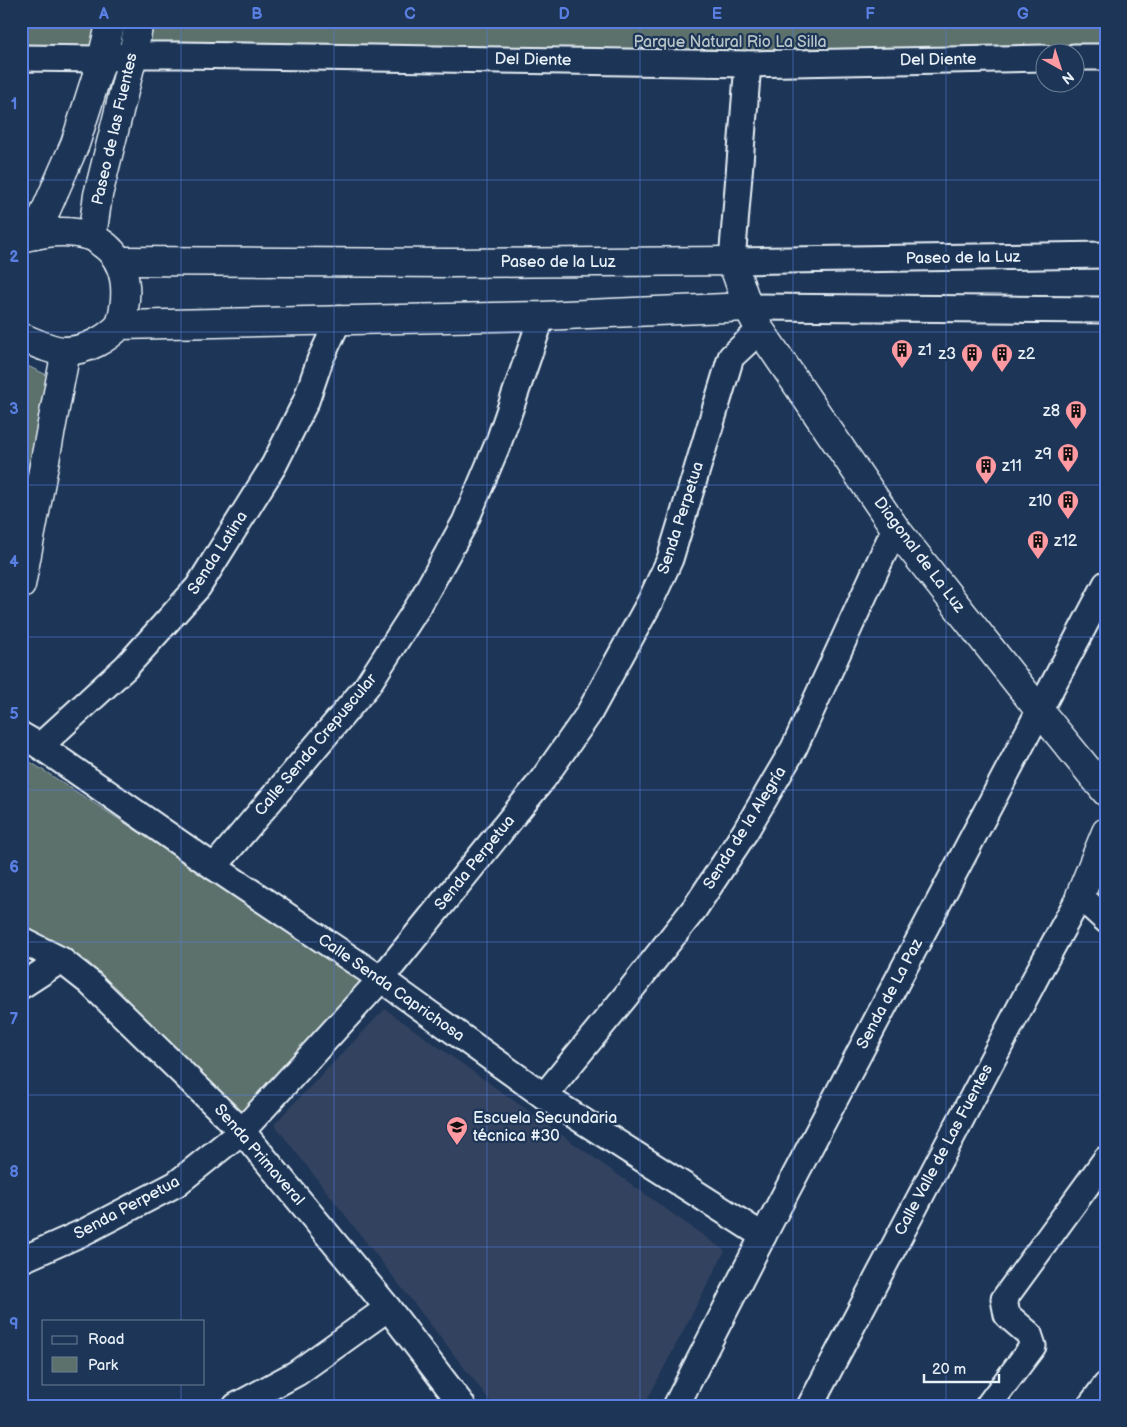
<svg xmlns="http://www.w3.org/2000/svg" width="1127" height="1427" font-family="'Balsamiq Sans',sans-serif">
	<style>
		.built { fill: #33435f }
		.green { fill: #5c706c; stroke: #a2b0b2 }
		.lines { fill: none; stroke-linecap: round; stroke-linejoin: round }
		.street-casing { stroke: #e8f1f8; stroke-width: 29 }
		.secondary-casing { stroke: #e8f1f8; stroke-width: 31 }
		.street { stroke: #1d3557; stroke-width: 25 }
		.secondary { stroke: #1d3557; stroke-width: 28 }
		.grid { fill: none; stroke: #5a7fe2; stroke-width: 1; stroke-opacity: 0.55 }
		.labels { text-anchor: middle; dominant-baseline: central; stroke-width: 4.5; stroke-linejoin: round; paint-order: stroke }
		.park-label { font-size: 16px; fill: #b7c4c7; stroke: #1d3557 }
		.street-label { font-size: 16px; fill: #e8f1f8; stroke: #1d3557 }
		.poi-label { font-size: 16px; fill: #e8f1f8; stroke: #1d3557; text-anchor: start }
		.neatline { fill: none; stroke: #5a7fe2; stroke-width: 2 }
		.grid-label { font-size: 16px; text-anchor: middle; font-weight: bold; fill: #5a7fe2 }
	</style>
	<rect width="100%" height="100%" fill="#1d3557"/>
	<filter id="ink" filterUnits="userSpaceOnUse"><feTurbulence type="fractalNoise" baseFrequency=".02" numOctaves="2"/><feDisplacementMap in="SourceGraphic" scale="10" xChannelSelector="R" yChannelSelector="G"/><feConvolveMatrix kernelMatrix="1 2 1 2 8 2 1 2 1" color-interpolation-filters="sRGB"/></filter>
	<g filter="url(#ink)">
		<polygon class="built" points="385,1009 725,1251 644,1406 494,1406 274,1124"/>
		<g class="green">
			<polygon points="21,21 1106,21 1106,57 1074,52 21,49"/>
			<polygon points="21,363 51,377 21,540"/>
			<polygon points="21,756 369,981 243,1115 173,1048 88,962 21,931"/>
		</g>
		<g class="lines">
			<g class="street-casing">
				<g id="street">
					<polyline points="1074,57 1106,57"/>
					<polyline points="21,58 102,59 133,55 179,55 748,64 1044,58"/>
					<polyline points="748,64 732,261 1106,255"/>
					<polyline points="748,307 1106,310"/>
					<polyline points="21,735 40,746 214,867 381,979 544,1096 763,1236"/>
					<polyline points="40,746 126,667 198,587 274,465 306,401 320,360 339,319"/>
					<polyline points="214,867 367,686 419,605 465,522 499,441 542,316"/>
					<polyline points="21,940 61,960 89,982 242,1131 388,1308 463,1406"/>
					<polyline points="21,986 61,960"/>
					<polyline points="544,1096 625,997 695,908 745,832 794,748 895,528"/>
					<polyline points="21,1260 84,1232 176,1184 242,1131 381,979 543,779 588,715 650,602 670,559 731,357 760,330"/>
					<polyline points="236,1406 297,1373 388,1308"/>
					<polyline points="676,1406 763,1236 1106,584"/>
					<polyline points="810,1406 1038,973 1080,896 1106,920"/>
					<polyline points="988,1406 1033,1346 1029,1334 1007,1315 1004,1299 1106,1159"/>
					<polyline points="1090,1406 1106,1385"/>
				</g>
			</g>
			<g class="secondary-casing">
				<g id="secondary">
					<polyline points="35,235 75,144 102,59 111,21"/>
					<polyline points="92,236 98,195 133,55 139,21"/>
					<path d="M21,238C43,232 68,229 90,236C94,237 97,239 100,242C129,260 129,296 120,325"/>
					<polyline points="119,261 450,263 732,261 748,307 760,330 895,528 1039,710 1106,792"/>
					<path d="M21,337C33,342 54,352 67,351C87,350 107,339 120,325L542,316L748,307"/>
					<polyline points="21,585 66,351"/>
					<polyline points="1080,896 1106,832"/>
				</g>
			</g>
			<use href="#street" class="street"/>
			<use href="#secondary" class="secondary"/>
		</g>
	</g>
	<path class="grid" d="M181,21V1321M334,21V1406M487,21V1406M640,21V1406M793,21V1406M946,21V1406M21,180H1106M21,332H1106M21,485H1106M21,637H1106M21,790H1106M21,942H1106M21,1095H1106M21,1247H1106M181,1383V1406"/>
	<defs>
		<g id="building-pin" transform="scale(1.125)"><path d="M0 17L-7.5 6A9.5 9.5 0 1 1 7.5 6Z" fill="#ff9aa2" stroke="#1d3557"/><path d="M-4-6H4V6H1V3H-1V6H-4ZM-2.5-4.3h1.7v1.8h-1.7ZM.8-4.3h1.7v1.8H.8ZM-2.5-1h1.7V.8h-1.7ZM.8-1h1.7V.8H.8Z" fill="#111"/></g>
		<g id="school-pin" transform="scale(1.125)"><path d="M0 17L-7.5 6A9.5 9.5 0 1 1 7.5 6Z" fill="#ff9aa2" stroke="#1d3557"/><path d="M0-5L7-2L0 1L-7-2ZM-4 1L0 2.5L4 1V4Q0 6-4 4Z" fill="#111"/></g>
	</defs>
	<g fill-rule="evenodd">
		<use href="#building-pin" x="902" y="350"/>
		<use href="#building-pin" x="972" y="354"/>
		<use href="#building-pin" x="1002" y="354"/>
		<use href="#building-pin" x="1076" y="411"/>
		<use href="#building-pin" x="1068" y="454"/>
		<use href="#building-pin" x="986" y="466"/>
		<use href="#building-pin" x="1068" y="501"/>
		<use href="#building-pin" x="1038" y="541"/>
		<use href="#school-pin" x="457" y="1127"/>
	</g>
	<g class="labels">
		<g class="park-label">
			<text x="730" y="42">Parque Natural Rio La Silla</text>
		</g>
		<g class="street-label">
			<text transform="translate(533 60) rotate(1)">Del Diente</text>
			<text transform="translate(938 60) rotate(-1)">Del Diente</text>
			<text transform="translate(115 129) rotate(-77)">Paseo de las Fuentes</text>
			<text transform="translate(963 258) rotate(-1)">Paseo de la Luz</text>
			<text x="558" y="262">Paseo de la Luz</text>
			<text transform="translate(681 518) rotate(-72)">Senda Perpetua</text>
			<text transform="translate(218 553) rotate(-57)">Senda Latina</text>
			<text transform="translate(919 555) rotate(53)">Diagonal de La Luz</text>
			<text transform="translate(316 745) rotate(-50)">Calle Senda Crepuscular</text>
			<text transform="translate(745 828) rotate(-58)">Senda de la Alegría</text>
			<text transform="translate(475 863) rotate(-51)">Senda Perpetua</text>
			<text transform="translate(391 988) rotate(35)">Calle Senda Caprichosa</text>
			<text transform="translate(890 994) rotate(-62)">Senda de La Paz</text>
			<text transform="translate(944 1150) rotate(-62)">Calle Valle de Las Fuentes</text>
			<text transform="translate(259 1155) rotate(49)">Senda Primaveral</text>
			<text transform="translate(127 1208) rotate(-28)">Senda Perpetua</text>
		</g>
		<g class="poi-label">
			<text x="918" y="350">z1</text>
			<text x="956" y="354" text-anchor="end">z3</text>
			<text x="1018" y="354">z2</text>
			<text x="1060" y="411" text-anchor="end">z8</text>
			<text x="1052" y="454" text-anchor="end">z9</text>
			<text x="1002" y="466">z11</text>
			<text x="1052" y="501" text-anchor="end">z10</text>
			<text x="1054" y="541">z12</text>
			<text x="473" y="1118">Escuela Secundaria<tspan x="473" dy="18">técnica #30</tspan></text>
		</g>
	</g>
	<rect width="1127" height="1427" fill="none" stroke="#1d3557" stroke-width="55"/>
	<rect x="42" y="1320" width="162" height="65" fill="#1d3557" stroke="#6e8097"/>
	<rect x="52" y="1336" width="25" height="8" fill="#1d3557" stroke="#6e8097"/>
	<text x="88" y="1344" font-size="15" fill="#e8f1f8">Road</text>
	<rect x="52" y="1357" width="25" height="15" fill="#5c706c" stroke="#6e8097"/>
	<text x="88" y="1370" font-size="15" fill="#e8f1f8">Park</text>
	<g transform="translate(1060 68) rotate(141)"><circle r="24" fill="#1d3557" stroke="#6e8097"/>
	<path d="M0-4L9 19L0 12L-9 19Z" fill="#ff9aa2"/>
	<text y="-8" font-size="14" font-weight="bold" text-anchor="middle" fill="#e8f1f8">N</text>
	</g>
	<path d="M924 1374v8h75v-8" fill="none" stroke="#e8f1f8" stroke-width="2.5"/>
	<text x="932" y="1374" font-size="15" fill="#e8f1f8" stroke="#1d3557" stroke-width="4" paint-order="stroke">20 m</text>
	<rect x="28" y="28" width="1072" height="1372" class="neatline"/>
	<g class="grid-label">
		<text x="104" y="19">A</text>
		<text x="257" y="19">B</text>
		<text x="410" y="19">C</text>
		<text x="564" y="19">D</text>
		<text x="717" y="19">E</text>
		<text x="870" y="19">F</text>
		<text x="1023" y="19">G</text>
		<text x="14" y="109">1</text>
		<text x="14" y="262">2</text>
		<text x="14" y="414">3</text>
		<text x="14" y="567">4</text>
		<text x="14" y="719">5</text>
		<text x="14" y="872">6</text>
		<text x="14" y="1024">7</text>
		<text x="14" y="1177">8</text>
		<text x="14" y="1329">9</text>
	</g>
</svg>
